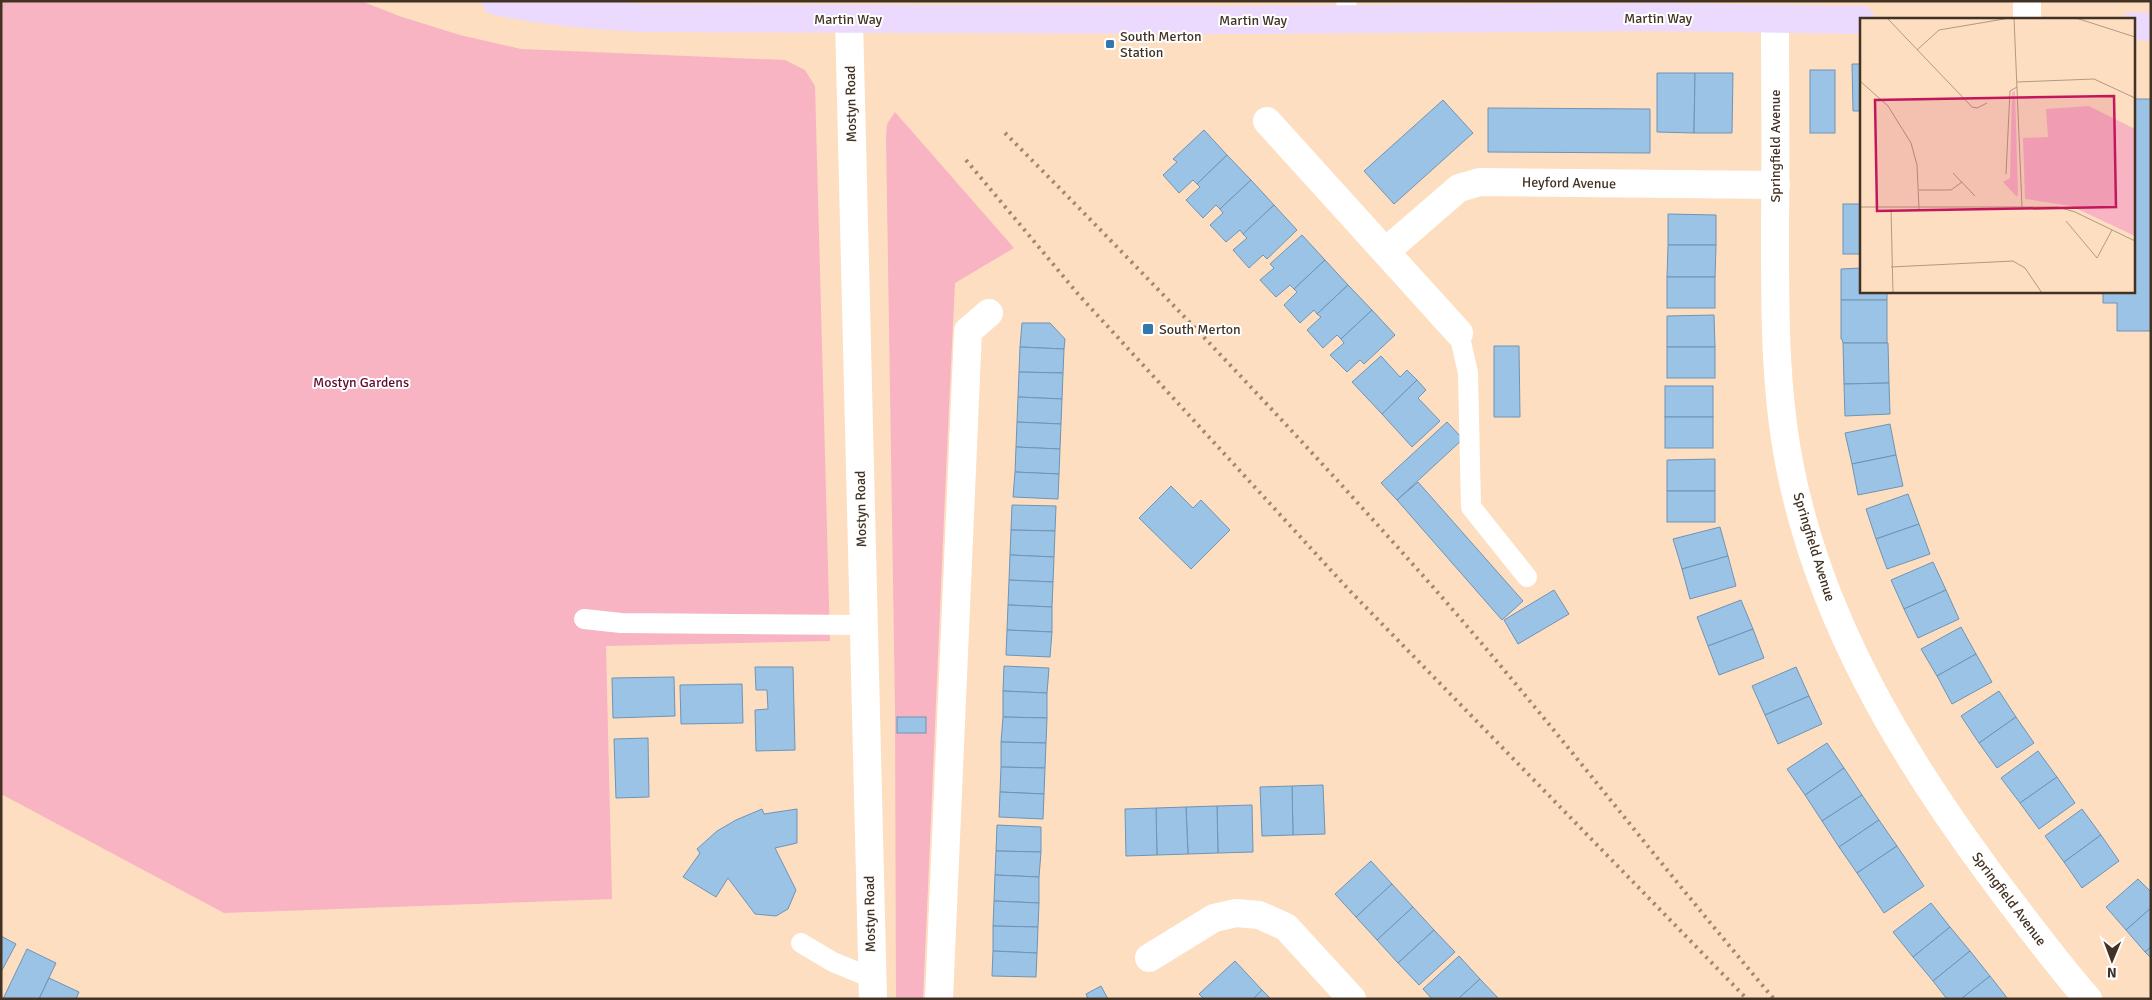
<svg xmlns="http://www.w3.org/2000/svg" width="2152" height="1000" font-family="Signika,sans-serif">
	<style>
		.green { fill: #f8b4c2 }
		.building { fill: #9bc3e6; stroke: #6e94b6 }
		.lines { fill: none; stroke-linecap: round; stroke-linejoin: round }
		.service { stroke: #fff; stroke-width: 20 }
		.minor { stroke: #fff; stroke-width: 28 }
		.secondary { stroke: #ecdafe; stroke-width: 28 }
		.rail { stroke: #a08872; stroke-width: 4; stroke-dasharray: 2.5 5; stroke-linecap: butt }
		.poi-dot { fill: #3377ad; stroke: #fff; stroke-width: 2 }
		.labels { text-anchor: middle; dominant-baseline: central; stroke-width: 4; stroke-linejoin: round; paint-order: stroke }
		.street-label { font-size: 14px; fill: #423224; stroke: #fff }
		.poi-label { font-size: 14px; fill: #423224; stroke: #fff; text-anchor: start }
		.park-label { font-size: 14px; fill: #600c2b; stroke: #fff }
		.inset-road { fill: none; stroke: #b29982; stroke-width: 1 }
		.view { fill: #c2185b; fill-opacity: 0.15; stroke: #c2185b; stroke-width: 2.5 }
		.inset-edge { fill: none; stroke: #423224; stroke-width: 2.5 }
	</style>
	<rect width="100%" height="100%" fill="#fddec0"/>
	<g class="green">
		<polygon points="1,1 361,1 402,17 460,35 521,49 785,60 805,70 815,86 830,641 606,646 612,899 224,913 1,794"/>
		<path d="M895,112L1014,248L955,283C943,522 934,760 923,999H896L895,708L886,136L887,124Z"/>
	</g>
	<g class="building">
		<polygon points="1852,64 1861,64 1861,111 1853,111"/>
		<rect x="1810" y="70" width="25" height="63"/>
		<polygon points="1657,73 1695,73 1694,133 1657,132"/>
		<polygon points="1695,73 1733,73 1732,133 1694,133"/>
		<polygon points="2133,99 2151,99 2151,331 2117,331 2117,303 2103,303 2103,291 2133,291"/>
		<polygon points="1443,100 1473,133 1394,204 1364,171"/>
		<polygon points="1488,108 1650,109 1650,153 1488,152"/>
		<polygon points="1204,130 1227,155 1197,184 1193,180 1179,193 1163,175 1177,162 1173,159"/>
		<polygon points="1227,155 1251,180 1220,209 1216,205 1203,218 1186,200 1200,187 1197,184"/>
		<polygon points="1251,180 1274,205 1243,234 1240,230 1226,242 1210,225 1223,213 1220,209"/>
		<rect x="1843" y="204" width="18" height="50"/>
		<polygon points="1274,205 1297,230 1267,259 1263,255 1249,268 1233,250 1247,238 1243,234"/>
		<polygon points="1668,214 1716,215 1716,245 1668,245"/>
		<polygon points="1302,235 1325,260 1294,289 1290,285 1276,297 1260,280 1274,268 1270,264"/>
		<polygon points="1668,245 1716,245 1715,277 1667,277"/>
		<polygon points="1325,260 1348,285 1317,314 1314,310 1300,323 1284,305 1297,292 1294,289"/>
		<polygon points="1861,268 1861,291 1887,291 1887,300 1841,300 1841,269"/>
		<rect x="1667" y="277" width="48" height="31"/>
		<polygon points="1348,285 1372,310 1341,339 1337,335 1323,348 1307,330 1321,317 1317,314"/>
		<polygon points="1841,300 1887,300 1887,343 1843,343 1842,339 1841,339"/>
		<polygon points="1372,310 1395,335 1364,364 1360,360 1347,372 1330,355 1344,343 1341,339"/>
		<polygon points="1714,315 1715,347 1667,347 1667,316"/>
		<polygon points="1022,323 1050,323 1065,339 1064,349 1020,347"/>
		<polygon points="1843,343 1888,343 1889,383 1844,384"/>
		<polygon points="1494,346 1519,346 1520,417 1494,417"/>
		<polygon points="1020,347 1064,349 1063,373 1019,372"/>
		<rect x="1667" y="347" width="48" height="31"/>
		<polygon points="1381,356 1400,377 1407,370 1417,380 1382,414 1352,382"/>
		<polygon points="1019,372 1063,373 1062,399 1018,397"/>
		<polygon points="1417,380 1426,390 1418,398 1440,421 1412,447 1382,414"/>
		<polygon points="1889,383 1890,414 1845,416 1844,384"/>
		<rect x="1665" y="386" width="48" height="31"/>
		<polygon points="1018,397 1062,399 1061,424 1017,422"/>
		<rect x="1665" y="417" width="48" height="31"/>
		<polygon points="1017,422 1061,424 1060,449 1016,447"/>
		<polygon points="1447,422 1463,439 1397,500 1381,483"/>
		<polygon points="1890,424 1896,455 1852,464 1845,433"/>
		<polygon points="1016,447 1060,449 1059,474 1015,472"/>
		<polygon points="1896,455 1903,486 1858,495 1852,464"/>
		<polygon points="1715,459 1715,491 1667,491 1667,460"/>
		<polygon points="1015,472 1059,474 1058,499 1013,497"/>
		<polygon points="1418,482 1523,601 1502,620 1397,500"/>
		<polygon points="1171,486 1193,508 1201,500 1230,530 1191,569 1139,518"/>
		<rect x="1667" y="491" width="48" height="31"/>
		<polygon points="1908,494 1919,524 1876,539 1866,509"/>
		<polygon points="1012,505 1056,506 1055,531 1011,530"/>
		<polygon points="1919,524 1930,554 1887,569 1876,539"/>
		<polygon points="1720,527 1728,556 1682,569 1673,539"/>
		<polygon points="1011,530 1055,531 1054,557 1010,555"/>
		<polygon points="1010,555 1054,557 1053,582 1009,580"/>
		<polygon points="1728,556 1736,586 1690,599 1682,569"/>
		<polygon points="1933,562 1946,590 1904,609 1891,580"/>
		<polygon points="1009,580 1053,582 1052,607 1008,605"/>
		<polygon points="1554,590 1569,614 1518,644 1504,620"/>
		<polygon points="1946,590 1959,619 1918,638 1904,609"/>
		<polygon points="1741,600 1753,629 1708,646 1697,617"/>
		<polygon points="1008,605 1052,607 1052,632 1007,630"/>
		<polygon points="1961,627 1976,654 1937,676 1921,649"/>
		<polygon points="1753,629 1764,658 1719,675 1708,646"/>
		<polygon points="1007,630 1052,632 1050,657 1006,655"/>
		<polygon points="1976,654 1992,682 1952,704 1937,676"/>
		<polygon points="1004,666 1049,668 1047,693 1003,691"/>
		<polygon points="755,667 793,667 795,750 756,751 755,710 768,709 767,690 756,690"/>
		<polygon points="1796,667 1809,696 1765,715 1752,686"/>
		<polygon points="674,677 675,716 613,718 612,678"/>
		<polygon points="742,684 743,723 681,724 680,685"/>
		<polygon points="1003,691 1047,693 1047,718 1003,717"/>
		<polygon points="1999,691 2016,717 1979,743 1961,716"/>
		<polygon points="1809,696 1822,724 1778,744 1765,715"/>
		<rect x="897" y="717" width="29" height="16"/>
		<polygon points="1003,717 1047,718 1046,743 1001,742"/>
		<polygon points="2016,717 2034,743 1997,768 1979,743"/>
		<polygon points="648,738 649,797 616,798 614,739"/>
		<polygon points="1001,742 1046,743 1045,768 1001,767"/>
		<polygon points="1827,743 1844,768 1805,795 1787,769"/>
		<polygon points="2038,751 2057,777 2020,803 2001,778"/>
		<polygon points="1001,767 1045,768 1044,794 1000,792"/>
		<polygon points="1844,768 1862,795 1822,821 1805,795"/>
		<polygon points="2057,777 2075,803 2039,829 2020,803"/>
		<polygon points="1323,785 1325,834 1293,835 1292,786"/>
		<polygon points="1292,786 1293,835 1262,836 1260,787"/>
		<polygon points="1000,792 1044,794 1043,819 999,817"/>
		<polygon points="1862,795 1879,820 1839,847 1822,821"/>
		<polygon points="1252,805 1253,852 1218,853 1217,806"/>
		<polygon points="1217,806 1218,853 1188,854 1186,807"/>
		<polygon points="1186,807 1188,854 1157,855 1156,808"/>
		<polygon points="1156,808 1157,855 1126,856 1125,809"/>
		<polygon points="762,809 764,814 797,809 797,843 775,848 796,890 788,909 776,916 755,914 728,878 716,897 683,877 700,853 697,849 717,831 736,820"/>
		<polygon points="2082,809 2101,835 2064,862 2045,836"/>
		<polygon points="1879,820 1897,846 1857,873 1839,847"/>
		<polygon points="997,825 1041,827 1041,852 996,851"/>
		<polygon points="2101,835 2119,861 2082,888 2064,862"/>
		<polygon points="1897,846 1924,886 1884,913 1857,873"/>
		<polygon points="996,851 1041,852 1039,877 995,875"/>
		<polygon points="1371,861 1392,884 1356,917 1335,894"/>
		<polygon points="995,875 1039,877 1039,903 994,901"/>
		<polygon points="2138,879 2151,892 2151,908 2126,930 2106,907"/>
		<polygon points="1392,884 1413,907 1377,940 1356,917"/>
		<polygon points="994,901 1039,903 1038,927 993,926"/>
		<polygon points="1931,903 1950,927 1913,957 1893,932"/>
		<polygon points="1413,907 1434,930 1398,963 1377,940"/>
		<polygon points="2151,908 2151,947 2145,952 2126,930"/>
		<polygon points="993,926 1038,927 1037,953 993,951"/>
		<polygon points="1950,927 1970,951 1933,981 1913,957"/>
		<polygon points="1434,930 1455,952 1419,985 1398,963"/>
		<polygon points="1,936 16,944 1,972"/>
		<polygon points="2151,947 2151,958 2145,952"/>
		<polygon points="27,949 56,963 39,999 3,999"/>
		<polygon points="993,951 1037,953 1036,977 992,976"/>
		<polygon points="1970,951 1990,976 1961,999 1947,999 1933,981"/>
		<polygon points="1459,956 1480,979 1458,999 1432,999 1423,989"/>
		<polygon points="1235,961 1262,990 1253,999 1204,999 1199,994"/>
		<polygon points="1990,976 2008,999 1961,999"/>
		<polygon points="49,978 79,992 76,999 39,999"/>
		<polygon points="1480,979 1499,999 1458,999"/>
		<polygon points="1101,986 1108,999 1088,999 1086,994"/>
		<polygon points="1262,990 1271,999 1253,999"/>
	</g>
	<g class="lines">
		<g class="service">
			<polyline points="1346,1 1349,20"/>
			<polyline points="1459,333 1468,373 1471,507 1527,577"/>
			<polyline points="584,619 621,623 863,625"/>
			<polyline points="801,943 833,962 872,978"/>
		</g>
		<g class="minor">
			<polyline points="849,19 873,999"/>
			<path d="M1775,19C1775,87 1776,154 1775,222C1775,302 1774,383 1789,462C1818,616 1900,753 1992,877C2023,918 2054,960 2088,999"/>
			<polyline points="2027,19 2027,1"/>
			<polyline points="1267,121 1459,333"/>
			<polyline points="1386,251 1459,188 1480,182 1776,185"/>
			<polyline points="1149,958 1214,918 1236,913 1259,915 1286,927 1352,999"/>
			<polyline points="939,999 968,331 989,313"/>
		</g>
		<g class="secondary">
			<path d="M496,1C544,12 593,15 642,18L1247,20L1653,17L1861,20"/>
			<polyline points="2133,26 2151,27"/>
		</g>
		<g class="rail">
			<path d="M1005,133C1146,275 1284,419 1417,569C1541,708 1653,857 1774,999"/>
			<polyline points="966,160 1078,294 1349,590 1747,999"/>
		</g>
	</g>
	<g class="poi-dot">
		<rect x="1105" y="39" width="10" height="10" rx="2.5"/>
		<rect x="1142" y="323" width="12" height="12" rx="2.5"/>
	</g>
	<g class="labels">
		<g class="street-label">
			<text x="1658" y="18">Martin Way</text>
			<text x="848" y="19">Martin Way</text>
			<text x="1253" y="20">Martin Way</text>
			<text transform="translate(851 104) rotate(-91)">Mostyn Road</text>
			<text transform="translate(1775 146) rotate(-90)">Springfield Avenue</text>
			<text transform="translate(1569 183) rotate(1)">Heyford Avenue</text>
			<text transform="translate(861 509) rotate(-91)">Mostyn Road</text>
			<text transform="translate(1814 547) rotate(73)">Springfield Avenue</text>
			<text transform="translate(2009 899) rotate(53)">Springfield Avenue</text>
			<text transform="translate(870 914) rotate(-91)">Mostyn Road</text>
		</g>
		<g class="poi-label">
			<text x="1120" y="36">South Merton<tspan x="1120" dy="16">Station</tspan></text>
			<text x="1159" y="329">South Merton</text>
		</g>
		<g class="park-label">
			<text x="361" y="382">Mostyn Gardens</text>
		</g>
	</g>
	<g transform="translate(1860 18)">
		<rect width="275" height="275" fill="#fddec0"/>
		<path d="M155,73L158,176L157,179L143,164L150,160L152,74ZM229,88L275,111V218L211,188L165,181L163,120L188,119L186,91Z" fill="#f8b4c2"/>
		<path class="inset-road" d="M27,0L112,89L117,90L127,85M154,0L162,189M216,0L275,19M57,32L79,12L150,0M0,63L28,88L51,125L57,147L59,191M157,64L234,61L275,80M93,155L115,178M146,156L150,73L157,69M0,168V189M59,172H91L102,164M0,189H198L215,194L275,223M31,191L33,275M206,203L237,240L252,212M31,249L153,243L165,250L182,275"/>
		<path class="view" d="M254,78L256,189L17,193L15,82Z"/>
		<rect width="275" height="275" class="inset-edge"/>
	</g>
	<rect width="2152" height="1000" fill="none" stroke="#423224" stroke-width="5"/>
	<g transform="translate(2112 960) rotate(181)" stroke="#ffffff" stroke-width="4" paint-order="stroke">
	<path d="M0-4L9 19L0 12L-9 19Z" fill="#423224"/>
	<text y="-8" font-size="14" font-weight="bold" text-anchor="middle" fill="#423224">N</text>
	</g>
</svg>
